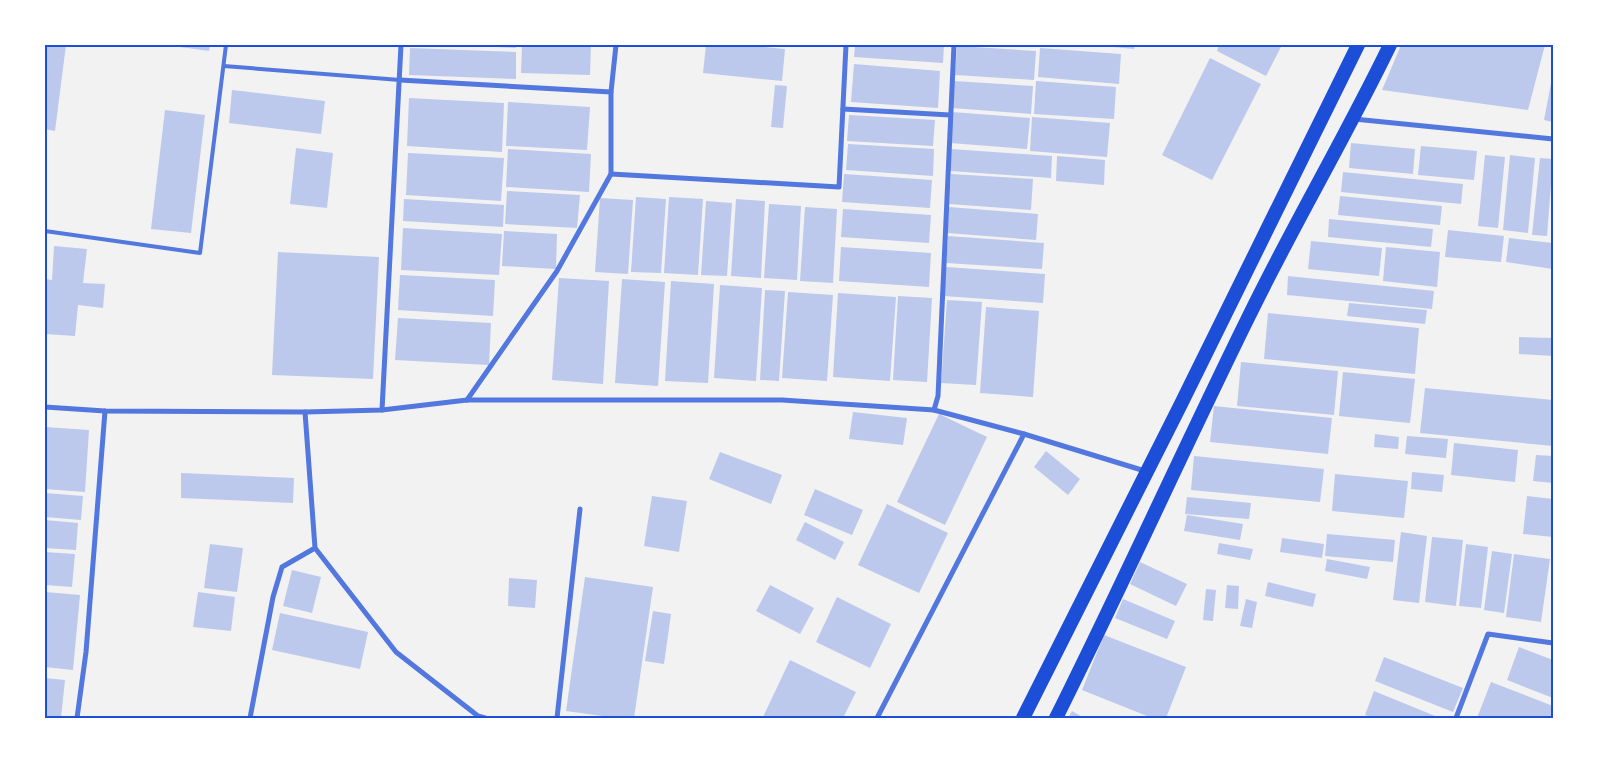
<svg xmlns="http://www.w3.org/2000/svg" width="1598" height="763" font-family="Lora,serif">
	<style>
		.building { fill: #bdc9ec }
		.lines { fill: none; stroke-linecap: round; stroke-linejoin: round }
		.service { stroke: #5277de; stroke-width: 4 }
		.minor { stroke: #5277de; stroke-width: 5 }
		.trunk { stroke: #1d4ed8; stroke-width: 14 }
		.neatline { fill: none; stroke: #1d4ed8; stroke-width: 2 }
	</style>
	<rect width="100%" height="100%" fill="#f2f2f2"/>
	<g class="building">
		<polygon points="45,45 66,45 55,131 45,129"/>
		<polygon points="180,45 210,45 209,51 180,47"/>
		<polygon points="461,45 516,45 516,48"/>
		<polygon points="522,45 591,45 590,75 521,73"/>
		<polygon points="706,45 746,45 785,49 782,81 703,73"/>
		<polygon points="855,45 944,45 943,63 854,57"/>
		<polygon points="1092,45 1135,45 1134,49"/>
		<polygon points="1219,45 1282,45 1266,76 1217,51"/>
		<polygon points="1401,45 1545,45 1528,110 1382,90"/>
		<polygon points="957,46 1036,51 1034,80 955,75"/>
		<polygon points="410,48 516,52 516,79 409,75"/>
		<polygon points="1040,48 1121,54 1119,84 1038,77"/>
		<polygon points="1210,58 1261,84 1212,180 1162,155"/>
		<polygon points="854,64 940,71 938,108 851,102"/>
		<polygon points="1552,78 1553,78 1553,122 1544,120"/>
		<polygon points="954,81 1033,86 1031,114 952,108"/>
		<polygon points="1036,81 1116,87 1114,119 1034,114"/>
		<polygon points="775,85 787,86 783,128 771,127"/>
		<polygon points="232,90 325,101 321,134 229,123"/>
		<polygon points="409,98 504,103 502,152 407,146"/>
		<polygon points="508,102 590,107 587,150 506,146"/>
		<polygon points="165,110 205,115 191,233 151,229"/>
		<polygon points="952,112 1030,118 1027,149 950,143"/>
		<polygon points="849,115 935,120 933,146 847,141"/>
		<polygon points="1032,117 1110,123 1107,157 1030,151"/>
		<polygon points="1351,143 1415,149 1413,174 1349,168"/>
		<polygon points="848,144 934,149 933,176 846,170"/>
		<polygon points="1421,146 1477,151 1474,180 1418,175"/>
		<polygon points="296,148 333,153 327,208 290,204"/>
		<polygon points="508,149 591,154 589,192 506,187"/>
		<polygon points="951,149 1052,156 1051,178 950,171"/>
		<polygon points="408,153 504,158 501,201 406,195"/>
		<polygon points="1485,155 1505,157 1498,228 1478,226"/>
		<polygon points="1510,155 1535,158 1528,233 1503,230"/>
		<polygon points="1057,156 1105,160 1104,185 1056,181"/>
		<polygon points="1540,158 1553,159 1547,236 1532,235"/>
		<polygon points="1343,172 1463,184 1461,204 1341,192"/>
		<polygon points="844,174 932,180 930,208 842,202"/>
		<polygon points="951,174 1033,179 1031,210 949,204"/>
		<polygon points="507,191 580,195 577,228 505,224"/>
		<polygon points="1340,196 1442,206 1440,225 1338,215"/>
		<polygon points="636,197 666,199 661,273 631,272"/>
		<polygon points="669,197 703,199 698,275 664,273"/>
		<polygon points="600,198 633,200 628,274 595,272"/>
		<polygon points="404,199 504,205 503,227 403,221"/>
		<polygon points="736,199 765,201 761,278 731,276"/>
		<polygon points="706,201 732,203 727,276 701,275"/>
		<polygon points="769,204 801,206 797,280 764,278"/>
		<polygon points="805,207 837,209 833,283 800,281"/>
		<polygon points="949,207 1038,214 1036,240 947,233"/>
		<polygon points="843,209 931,215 929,243 841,237"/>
		<polygon points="1329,219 1433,229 1431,247 1328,237"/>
		<polygon points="403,228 502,234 499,275 401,270"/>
		<polygon points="1448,230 1504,236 1501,262 1445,257"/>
		<polygon points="504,231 557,234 556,269 502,266"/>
		<polygon points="948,236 1044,243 1042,269 946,263"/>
		<polygon points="1509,238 1553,243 1553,269 1506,262"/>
		<polygon points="1311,241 1382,248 1379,276 1308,269"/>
		<polygon points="54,246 87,249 83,283 105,284 103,308 78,305 75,336 45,334 45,279 52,280"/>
		<polygon points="841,247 931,253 929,287 839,281"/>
		<polygon points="1386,247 1440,252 1437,287 1383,281"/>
		<polygon points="278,252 379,257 373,379 272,375"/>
		<polygon points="946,267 1045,274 1043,303 944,296"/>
		<polygon points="400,275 495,280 493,316 398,310"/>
		<polygon points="1288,276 1434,291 1432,309 1287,295"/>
		<polygon points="559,278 609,281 603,384 552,380"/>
		<polygon points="622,279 665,282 658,386 615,383"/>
		<polygon points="671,281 714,284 708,383 665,381"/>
		<polygon points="720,285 762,288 756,381 714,378"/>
		<polygon points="765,290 785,291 779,381 760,380"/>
		<polygon points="788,292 833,295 827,381 782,378"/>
		<polygon points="838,293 896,297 890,381 833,377"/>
		<polygon points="898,296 932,298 927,382 893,380"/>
		<polygon points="947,300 982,302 976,385 941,383"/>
		<polygon points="1349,303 1427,310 1425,324 1347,316"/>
		<polygon points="986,307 1039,311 1033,397 980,393"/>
		<polygon points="1268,313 1419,328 1415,374 1264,359"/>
		<polygon points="398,318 491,323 489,365 395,360"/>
		<polygon points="1519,337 1553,338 1553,356 1519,354"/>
		<polygon points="1241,362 1338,371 1334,415 1237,406"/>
		<polygon points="1343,372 1415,379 1410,423 1339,416"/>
		<polygon points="1425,388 1553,400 1553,446 1420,433"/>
		<polygon points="1214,406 1332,418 1328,454 1210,442"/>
		<polygon points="853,412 907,418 903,445 849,439"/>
		<polygon points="939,414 987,437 945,525 897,502"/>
		<polygon points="45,427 89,430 85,492 45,489"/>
		<polygon points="1375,434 1399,437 1398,449 1374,447"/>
		<polygon points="1407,436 1448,439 1446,458 1405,454"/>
		<polygon points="1454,443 1518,450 1515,482 1451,475"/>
		<polygon points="1046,451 1080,479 1068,495 1034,467"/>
		<polygon points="720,452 782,475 771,504 709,479"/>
		<polygon points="1536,455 1553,456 1553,483 1533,481"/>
		<polygon points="1194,456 1324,469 1320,502 1191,490"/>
		<polygon points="1412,472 1444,475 1442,492 1411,489"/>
		<polygon points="181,473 294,478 293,503 181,498"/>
		<polygon points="1335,474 1408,481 1404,518 1332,511"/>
		<polygon points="815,489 863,510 852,535 804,515"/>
		<polygon points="45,493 83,496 81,520 45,517"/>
		<polygon points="652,496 687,501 679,552 644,546"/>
		<polygon points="1527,496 1553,499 1553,537 1523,534"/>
		<polygon points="1187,497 1251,503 1249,519 1185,514"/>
		<polygon points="887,504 948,533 919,593 858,565"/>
		<polygon points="1187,515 1243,524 1240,540 1184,531"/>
		<polygon points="45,520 78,523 76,550 45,548"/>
		<polygon points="805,522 844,542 835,560 796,540"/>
		<polygon points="1401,532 1427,536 1419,603 1393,600"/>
		<polygon points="1327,534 1395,540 1393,562 1325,556"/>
		<polygon points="1432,537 1463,540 1456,606 1425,602"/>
		<polygon points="1282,538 1324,544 1322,558 1280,552"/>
		<polygon points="1219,543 1253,549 1250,560 1217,554"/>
		<polygon points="210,544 243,548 237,592 204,588"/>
		<polygon points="1466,544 1488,547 1481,608 1459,606"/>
		<polygon points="1492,551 1512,554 1504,613 1484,610"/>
		<polygon points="45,552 75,554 72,587 45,585"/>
		<polygon points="1514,554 1550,559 1541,622 1506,617"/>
		<polygon points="1327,559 1370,567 1367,579 1325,571"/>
		<polygon points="1140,562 1187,584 1176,606 1130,584"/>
		<polygon points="292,570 321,577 312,613 283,606"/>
		<polygon points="585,577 653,587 634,718 617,718 566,711"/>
		<polygon points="509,578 537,580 535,608 508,606"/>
		<polygon points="1268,582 1316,594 1313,607 1265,596"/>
		<polygon points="770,585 814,608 800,634 756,611"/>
		<polygon points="1227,585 1239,586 1238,609 1225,608"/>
		<polygon points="1206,589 1216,590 1213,621 1203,620"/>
		<polygon points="45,592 80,595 73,670 45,667"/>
		<polygon points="198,592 235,597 231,631 193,627"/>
		<polygon points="837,597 891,624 870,668 816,642"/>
		<polygon points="1123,599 1175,621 1167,639 1115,618"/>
		<polygon points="1246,599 1257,602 1252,628 1240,626"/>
		<polygon points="653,611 671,614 664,664 645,661"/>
		<polygon points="280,613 368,632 360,669 272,650"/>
		<polygon points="1104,635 1186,667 1166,718 1152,718 1082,690"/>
		<polygon points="1519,647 1553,660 1553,698 1507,680"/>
		<polygon points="1384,657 1463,688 1453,712 1375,681"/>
		<polygon points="790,660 856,692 843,718 763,717"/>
		<polygon points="45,678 65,680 61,718 45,718"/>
		<polygon points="1491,682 1553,706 1553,718 1477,718"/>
		<polygon points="1374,691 1440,718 1373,718 1365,715"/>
		<polygon points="1072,711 1084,718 1068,718"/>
	</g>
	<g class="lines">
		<g class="service">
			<polyline points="224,66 400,80"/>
			<polyline points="45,231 200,253 226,45"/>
		</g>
		<g class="minor">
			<polyline points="400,80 611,92"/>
			<polyline points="843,109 950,115"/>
			<polyline points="1354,119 1553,139"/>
			<polyline points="611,174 839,187 846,45"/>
			<polyline points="467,400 557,271 611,174 611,92 616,45"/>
			<polyline points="45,407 105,411 305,412 382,410 467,400 782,400 934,410 1024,434 1145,471"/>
			<polyline points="382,410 401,45"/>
			<polyline points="934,410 938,396 954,45"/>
			<polyline points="315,548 396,652 478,716 485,718"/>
			<polyline points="77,718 86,652 105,411"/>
			<polyline points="250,718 273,597 282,567 315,548 305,412"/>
			<polyline points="557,718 580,509"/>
			<polyline points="877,718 1024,434"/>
			<polyline points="1456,718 1488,634 1553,643"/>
		</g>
		<g class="trunk">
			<polyline points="1023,718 1181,404 1358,45"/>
			<path d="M1056,718C1122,586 1182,452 1247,320C1292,227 1345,138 1390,45"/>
		</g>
	</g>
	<rect width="1598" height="763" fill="none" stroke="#ffffff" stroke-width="92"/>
	<rect x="46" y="46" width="1506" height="671" class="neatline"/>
</svg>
